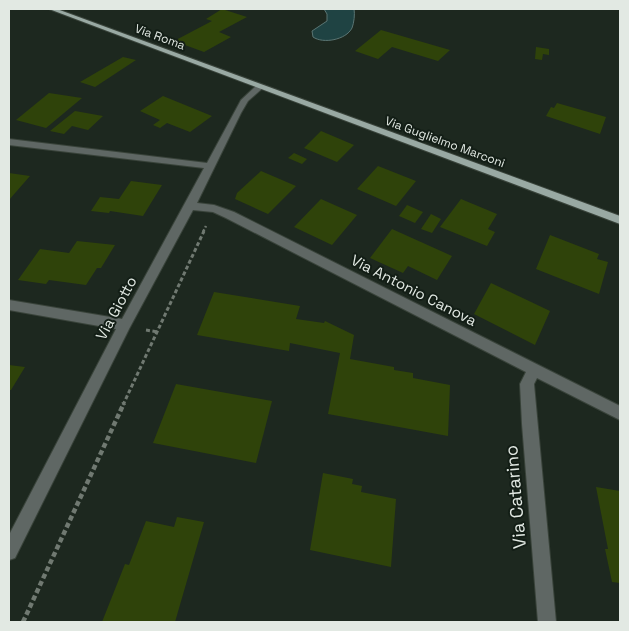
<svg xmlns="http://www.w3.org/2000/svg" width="629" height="631" font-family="'Space Grotesk',sans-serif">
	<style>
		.water { fill: #1f4343; stroke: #5a7573 }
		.building { fill: #2f430a }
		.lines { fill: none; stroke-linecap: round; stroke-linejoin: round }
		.minor-casing { stroke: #39433a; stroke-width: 2 }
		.major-casing { stroke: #39433a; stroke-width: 2 }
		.path-far2 { stroke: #707971; stroke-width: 2.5; stroke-dasharray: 3 2; stroke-linecap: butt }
		.path-far1 { stroke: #707971; stroke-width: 3; stroke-dasharray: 4 2.5; stroke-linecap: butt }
		.path { stroke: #707971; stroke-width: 4.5; stroke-dasharray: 5 3; stroke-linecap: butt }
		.minor { fill: #5f6764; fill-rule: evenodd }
		.major { fill: #99a9a3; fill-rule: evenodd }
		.labels { text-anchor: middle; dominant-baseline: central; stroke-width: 4; stroke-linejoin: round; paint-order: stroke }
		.far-street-label { font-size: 12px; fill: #e2e9e3; stroke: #131e16 }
		.street-label { font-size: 15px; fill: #e2e9e3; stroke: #131e16 }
		.near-street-label { font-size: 18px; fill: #e2e9e3; stroke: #131e16 }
	</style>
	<rect width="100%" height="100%" fill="#1d281f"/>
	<path class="water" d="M324,9H354C355,14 354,23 352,28C346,40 323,44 313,37L312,31L327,21V14Z"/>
	<g class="building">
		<polygon points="222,9 247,17 219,32 231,37 204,52 174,41 212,21 206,19"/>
		<polygon points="381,30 450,50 438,61 392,47 378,59 355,51"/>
		<polygon points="536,47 549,49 549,55 543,54 542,60 535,59"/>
		<polygon points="123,57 136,60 95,87 80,82"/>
		<polygon points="49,93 82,98 46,128 16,120"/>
		<polygon points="163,96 212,116 190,132 167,123 160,128 153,125 160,120 140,111"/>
		<polygon points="557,103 606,117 600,134 546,116 551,107 554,108"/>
		<polygon points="75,111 103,116 88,130 72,126 64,134 50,131"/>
		<polygon points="321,131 354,145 337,162 304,148"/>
		<polygon points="294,153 307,159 302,164 288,158"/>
		<polygon points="378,166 416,181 396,206 357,189"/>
		<polygon points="261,171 296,186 268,214 235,199 237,193"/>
		<polygon points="9,173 30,176 9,200"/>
		<polygon points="131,181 162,185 143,216 110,211 109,213 91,211 100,197 119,199"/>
		<polygon points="321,199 357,215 332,245 294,227"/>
		<polygon points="461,199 497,214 488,229 495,232 487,246 440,227"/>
		<polygon points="407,205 423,212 415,223 399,216"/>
		<polygon points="431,214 441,219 432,233 421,229"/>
		<polygon points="392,229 452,256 437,280 408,266 403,273 370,258"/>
		<polygon points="550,235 599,254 597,259 608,262 599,294 536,269"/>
		<polygon points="77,241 115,245 101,268 97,268 86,285 49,280 46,284 18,280 40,249 69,253"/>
		<polygon points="491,283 550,311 535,345 474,314"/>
		<polygon points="214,292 300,306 296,319 324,323 325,321 354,335 350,359 394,367 394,370 413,373 413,378 450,385 448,436 328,414 340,353 290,343 289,351 197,335"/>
		<polygon points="9,365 25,367 11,390 9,390"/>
		<polygon points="176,384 272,401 256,463 153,443"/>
		<polygon points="323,473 353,479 352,484 362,486 361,492 396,499 391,567 310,550"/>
		<polygon points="596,487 620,491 620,583 612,582 605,549 608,549"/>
		<polygon points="177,517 204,522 175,622 102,622 125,564 129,565 146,521 174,527"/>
	</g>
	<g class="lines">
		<g class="minor-casing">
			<polygon id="minor" points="258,84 265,86 248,101 241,113 197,203 214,205 234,212 620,406 620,420 537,378 534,384 556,622 538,622 522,424 520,384 526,372 226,218 213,212 193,210 129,329 15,558 9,560 9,535 116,329 9,310 9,300 122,319 204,168 9,145 9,139 207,163 241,100"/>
		</g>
		<g class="major-casing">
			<polygon id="major" points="49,9 57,9 620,216 620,224"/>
		</g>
		<polyline class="path-far2" points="203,232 206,226"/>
		<g class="path-far1">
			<polyline points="146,330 158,332"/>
			<polyline points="123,405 204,231"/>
		</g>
		<polyline class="path" points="23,622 124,403"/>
		<use href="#minor" class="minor"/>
		<use href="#major" class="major"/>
	</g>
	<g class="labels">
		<g class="far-street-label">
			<text transform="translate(160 37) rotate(20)">Via Roma</text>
			<text transform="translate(445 142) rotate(20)">Via Guglielmo Marconi</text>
		</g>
		<g class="street-label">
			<text transform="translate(414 290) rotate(27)">Via Antonio Canova</text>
			<text transform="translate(116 308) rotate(-62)">Via Giotto</text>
		</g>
		<g class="near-street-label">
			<text transform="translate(515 497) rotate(-95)">Via Catarino</text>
		</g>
	</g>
	<rect width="629" height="631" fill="none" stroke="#e2e9e3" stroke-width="20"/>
</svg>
